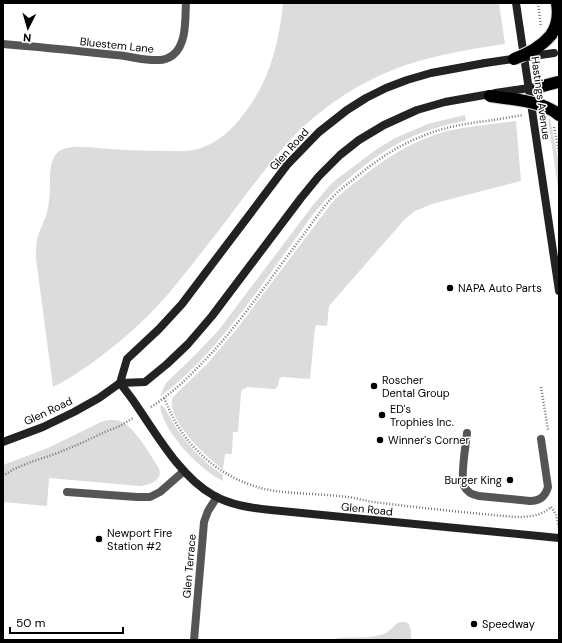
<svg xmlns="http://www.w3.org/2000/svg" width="562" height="643" font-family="'DM Sans',sans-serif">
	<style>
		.green { fill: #dcdcdc }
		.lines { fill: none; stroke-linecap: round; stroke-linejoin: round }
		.highway-casing { stroke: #dbdbdb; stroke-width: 14 }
		.path { stroke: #777; stroke-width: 2.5; stroke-dasharray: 1 2; stroke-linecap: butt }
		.lane { stroke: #555; stroke-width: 8 }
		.street { stroke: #555; stroke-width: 8 }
		.secondary { stroke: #222; stroke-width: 8 }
		.highway { stroke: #000; stroke-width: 12 }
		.highway-bridge-casing { stroke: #dbdbdb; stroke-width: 14; stroke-linecap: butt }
		.path-bridge { stroke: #777; stroke-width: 2.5; stroke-dasharray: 1 2; stroke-linecap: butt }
		.secondary-bridge { stroke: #222; stroke-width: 8 }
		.highway-bridge { stroke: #000; stroke-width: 12 }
		.poi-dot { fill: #000; stroke: #fff; stroke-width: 1.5 }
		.labels { text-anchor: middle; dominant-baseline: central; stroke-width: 3; stroke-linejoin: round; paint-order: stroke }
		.street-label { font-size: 11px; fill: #000; stroke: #fff }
		.poi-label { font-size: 11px; fill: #000; stroke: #fff; text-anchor: start }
	</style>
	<rect width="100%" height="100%" fill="#fff"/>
	<g class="green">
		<path d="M283,3H499L505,44C476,48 447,53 419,61C384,71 351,88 323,110C287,137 262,174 235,209C220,230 203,250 187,271C179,280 172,290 164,299C142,323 118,344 92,363C80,371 67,380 53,387L36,258C36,252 36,246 37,240C39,230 45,221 47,212C50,201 50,189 50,179C50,171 51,159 57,153C66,144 87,147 98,148C121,150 143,151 165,151C176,151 187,152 198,149C217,143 231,131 243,115C269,83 279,44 283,3Z"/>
		<path d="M465,115L466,121C422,128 389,145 355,173C347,180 339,186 332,193C314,211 300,233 285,253C248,304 211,358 160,397L163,389L166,383L194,356L218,331L313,205L333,182L377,149L395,138L428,124L448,119Z"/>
		<polygon points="548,119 550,119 559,163 559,195"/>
		<path d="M516,121L521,181L432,204L415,211L404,220L329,306L327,326L317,325L315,327L310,379L282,377L279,379L278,386L275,389L247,387L242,390L241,393L238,432H233L232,454H225L223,469C208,459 164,418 173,397L207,364L236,330L331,204C340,194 350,186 361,178C387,157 414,140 447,131C470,126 493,124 516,121Z"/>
		<path d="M160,405L164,407L178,431L195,452L209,465L223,475V481C200,470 162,431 160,405Z"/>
		<path d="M109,420C113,420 118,420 122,422C134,427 150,454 157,465C166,478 152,485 140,486L49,478L47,506L3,502V465L48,448L101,422Z"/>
		<path d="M400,622H405L409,624L411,631V640H330C346,635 364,640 380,635C391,633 392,625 400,622Z"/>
	</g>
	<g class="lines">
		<g class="highway-casing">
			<path id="highway" d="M551,35C558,25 559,15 557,3"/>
		</g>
		<g class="path">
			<polyline points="538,3 541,27"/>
			<polyline points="554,127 559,152"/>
			<polyline points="541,387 548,430"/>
			<path d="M164,398C169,409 173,419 179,428C201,462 236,485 275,491C299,494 324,494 348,497C357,498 365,501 374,502C421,508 469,513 516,517C529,517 541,516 551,507"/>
			<path d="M151,407C171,394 188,378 204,361C239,325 267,283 298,242C309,228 319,212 331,199C338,191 346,185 354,179C375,161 397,146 423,136C446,126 470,123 494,120"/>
			<polyline points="3,476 14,469 31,462 55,454 77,445 105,432 120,426 133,418"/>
			<polyline points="551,507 556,514 559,528"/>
		</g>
		<path class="lane" d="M467,433C466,444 460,477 464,486C467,492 472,495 479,496L530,501C540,501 545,497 548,487L541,439"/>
		<g class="street">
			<path d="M3,44C41,47 79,51 116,55C130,56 145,61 159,60C164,60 169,58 173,55C187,44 185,19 186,3"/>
			<polyline points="67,492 137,497 150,497 160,492 184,471"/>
			<polyline points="194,640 204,522 208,511 217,497"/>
		</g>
		<g class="secondary">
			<polyline points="516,3 559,291"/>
			<path d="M485,63L431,73L407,80L386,88L366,98L347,110L319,132L287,165L182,304L159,329L127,359L120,383C128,393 136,404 143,415C161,442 184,479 213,495C230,505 251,508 271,510L559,538"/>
			<polyline points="3,442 43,427 74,412 99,398 120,383 145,382 167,364 188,344 212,316 301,198 319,176 340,155 359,140 384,125 417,110 445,102 490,94"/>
		</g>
		<use href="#highway" class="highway"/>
		<g class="highway-bridge-casing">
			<g id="highway-bridge">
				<path d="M514,59C529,53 541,47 551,35"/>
				<polyline points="539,87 558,82"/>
				<path d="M490,96C510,99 544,101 559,115"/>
			</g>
		</g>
		<polyline class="path-bridge" points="494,120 523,115"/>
		<g class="secondary-bridge">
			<polyline points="485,63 554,53"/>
			<polyline points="495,93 543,86"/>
		</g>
		<use href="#highway-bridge" class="highway-bridge"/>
	</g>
	<g class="poi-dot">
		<circle cx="450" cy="288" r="4"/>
		<circle cx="374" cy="386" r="4"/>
		<circle cx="382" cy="415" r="4"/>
		<circle cx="380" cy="440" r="4"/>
		<circle cx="510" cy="480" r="4"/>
		<circle cx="99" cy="539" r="4"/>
		<circle cx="474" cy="624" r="4"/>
	</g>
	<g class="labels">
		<g class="street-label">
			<text transform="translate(117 45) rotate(6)">Bluestem Lane</text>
			<text transform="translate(541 98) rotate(82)">Hastings Avenue</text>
			<text transform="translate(289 149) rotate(-48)">Glen Road</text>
			<text transform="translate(48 411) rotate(-25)">Glen Road</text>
			<text transform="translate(367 509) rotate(6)">Glen Road</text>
			<text transform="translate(189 566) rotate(-85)">Glen Terrace</text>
		</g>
		<g class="poi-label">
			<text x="458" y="288">NAPA Auto Parts</text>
			<text x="382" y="380">Roscher<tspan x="382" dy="13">Dental Group</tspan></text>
			<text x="390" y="409">ED's<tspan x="390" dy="13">Trophies Inc.</tspan></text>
			<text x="388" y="440">Winner's Corner</text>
			<text x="502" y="480" text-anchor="end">Burger King</text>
			<text x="107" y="533">Newport Fire<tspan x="107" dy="13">Station #2</tspan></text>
			<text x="482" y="624">Speedway</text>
		</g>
	</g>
	<rect width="562" height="643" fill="none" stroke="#000000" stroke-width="8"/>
	<g transform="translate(28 28) rotate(185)" stroke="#ffffff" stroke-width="3" paint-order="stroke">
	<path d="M0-3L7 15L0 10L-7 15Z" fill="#000000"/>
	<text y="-6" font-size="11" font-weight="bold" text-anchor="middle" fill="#000000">N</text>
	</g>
	<path d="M10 627v6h113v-6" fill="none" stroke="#000000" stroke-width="2"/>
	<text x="16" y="627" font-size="12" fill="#000000" stroke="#ffffff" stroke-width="3" paint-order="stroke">50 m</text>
</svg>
